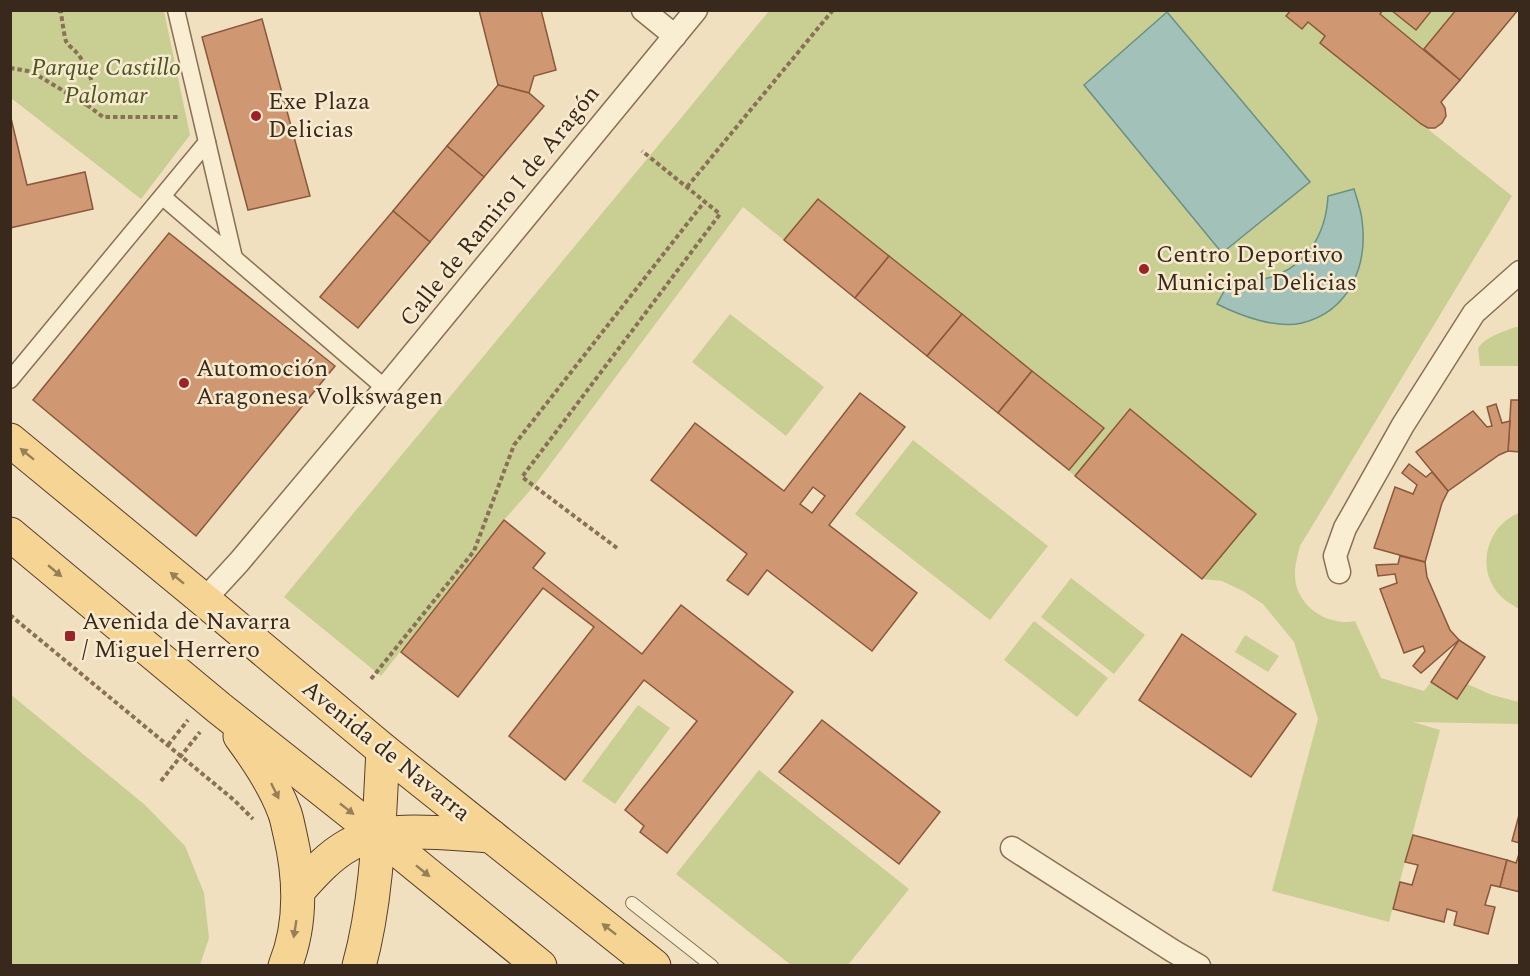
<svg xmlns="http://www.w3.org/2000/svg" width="1530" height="976" font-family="Spectral,serif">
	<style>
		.green { fill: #c9ce92 }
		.water { fill: #a2c1b8; stroke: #699085; stroke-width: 1.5 }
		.building { fill: #d09773; stroke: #8a583b; stroke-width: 1.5; fill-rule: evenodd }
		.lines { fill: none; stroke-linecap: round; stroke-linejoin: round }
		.service-casing { stroke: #897056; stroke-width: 14 }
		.pedestrian-casing { stroke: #897056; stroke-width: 19 }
		.minor-casing { stroke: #897056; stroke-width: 25 }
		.primary-casing { stroke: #573e2b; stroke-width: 35 }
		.path { stroke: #897056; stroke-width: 4; stroke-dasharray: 4.5 3; stroke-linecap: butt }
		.service { stroke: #faeed2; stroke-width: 12 }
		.pedestrian { stroke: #faeed2; stroke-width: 16 }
		.minor { stroke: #faeed2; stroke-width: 22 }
		.primary { stroke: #f6d594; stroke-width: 33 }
		.oneway { fill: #977f58 }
		.poi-dot { fill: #9b2327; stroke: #f7eacf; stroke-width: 2 }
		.labels { text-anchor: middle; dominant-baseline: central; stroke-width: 5; stroke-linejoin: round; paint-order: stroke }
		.park-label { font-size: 24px; font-style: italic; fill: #4a5621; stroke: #f7eacf }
		.poi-label { font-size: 24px; fill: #38291c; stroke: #f7eacf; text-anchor: start }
		.street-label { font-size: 24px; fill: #38291c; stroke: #f7eacf }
	</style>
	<rect width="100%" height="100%" fill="#f0e0bf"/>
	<g class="green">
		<polygon points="10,11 164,11 190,135 141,199 11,98"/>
		<path d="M769,11H1518L1441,102C1451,118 1442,131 1424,126L1512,196L1300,546C1297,558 1293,572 1296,584C1302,610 1330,626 1355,621L1381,678L1424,691L1431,682L1457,698L1467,684L1492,695L1519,702V724L1413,722L1440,730L1389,922L1272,891L1318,719L1294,642L1263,604L1243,591L1222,581L1202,579L743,207L534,486L504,520L381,676L284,597L681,118Z"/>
		<polygon points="730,314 824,387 786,436 692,362"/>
		<path d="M1516,327H1519V366H1480L1478,348C1487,336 1502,332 1516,327Z"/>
		<polygon points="913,440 1048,546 990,620 855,514"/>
		<path d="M1519,513V609C1511,604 1503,600 1497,592C1476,565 1488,525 1519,513Z"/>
		<polygon points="1071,578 1145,635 1114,674 1041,617"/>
		<polygon points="1034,621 1108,678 1077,717 1004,660"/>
		<polygon points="1245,635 1279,656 1268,672 1235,652"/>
		<polygon points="10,694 145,805 185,846 204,893 209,938 200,965 11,965"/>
		<polygon points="638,705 670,728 615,804 582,781"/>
		<polygon points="759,770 909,889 848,965 791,965 676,874"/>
	</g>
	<g class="water">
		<polygon points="1167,12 1310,182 1222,253 1084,85"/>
		<path d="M1354,189C1357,199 1361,210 1362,220C1368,265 1350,311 1302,323C1276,329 1241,316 1217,304L1231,279C1243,279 1256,281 1268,278C1307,267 1326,234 1328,196Z"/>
	</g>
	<g class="building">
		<polygon points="479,10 541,10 556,70 534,76 529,93 498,85"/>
		<polygon points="1291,10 1383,10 1380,14 1460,80 1441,102 1445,108 1446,116 1442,123 1435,128 1428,128 1421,124 1320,43 1325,36 1308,22 1302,29 1286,16"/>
		<polygon points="1391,10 1432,10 1416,30"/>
		<polygon points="1456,10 1518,10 1460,80 1424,49"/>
		<polygon points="262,19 310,196 248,210 202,37"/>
		<polygon points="498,85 529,93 544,106 484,177 447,146"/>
		<polygon points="10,114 27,185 85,172 93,209 10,228"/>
		<polygon points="447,146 484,177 430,242 393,211"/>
		<polygon points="818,199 889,256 855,298 784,240"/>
		<polygon points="393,211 430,242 358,328 320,297"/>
		<polygon points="169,233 335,366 196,536 33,400"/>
		<polygon points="889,256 962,314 927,356 855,298"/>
		<polygon points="962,314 1032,371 998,413 927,356"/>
		<polygon points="1032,371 1104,428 1069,470 998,413"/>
		<path d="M860,393L905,427L829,525L917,593L872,651L767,570L748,595L727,580L747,554L651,480L695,423L784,491ZM813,487L825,496L812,513L800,504Z"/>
		<polygon points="1511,400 1520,400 1520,452 1508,451"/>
		<polygon points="1496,404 1502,423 1510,421 1508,451 1499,455 1448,491 1416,452 1473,411 1487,427 1492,426 1487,407"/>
		<polygon points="1130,409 1256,514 1202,579 1075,476"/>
		<polygon points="1409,464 1426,477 1432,472 1448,491 1442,503 1425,562 1374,548 1395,487 1413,494 1417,485 1402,473"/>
		<polygon points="504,520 545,553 533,568 642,654 681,605 793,692 667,853 640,832 644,826 625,810 697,721 644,680 565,780 509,736 594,627 543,588 458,697 401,652"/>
		<polygon points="1400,556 1425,562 1427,577 1450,630 1459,640 1421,673 1413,666 1425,651 1423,646 1404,653 1380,589 1397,583 1395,574 1378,576 1376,565 1398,564"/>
		<polygon points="1182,634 1296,714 1251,777 1139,700"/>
		<polygon points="1459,640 1485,657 1457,699 1431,682"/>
		<polygon points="822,720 940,812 899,864 779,772"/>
		<polygon points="1519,815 1520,815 1520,843 1512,841"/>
		<polygon points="1413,835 1507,860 1500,887 1491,885 1485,905 1495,907 1488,934 1454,925 1457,912 1447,909 1444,922 1393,909 1400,882 1412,885 1418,865 1405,862"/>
		<polygon points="1520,851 1520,892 1500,887 1507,860 1516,863"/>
	</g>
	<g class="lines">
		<g class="service-casing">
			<polyline id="service" points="632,903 712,966"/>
		</g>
		<g class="pedestrian-casing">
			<g id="pedestrian">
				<polyline points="207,142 234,258"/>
				<polyline points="163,197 385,388"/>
				<polyline points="10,380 207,142 176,10"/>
			</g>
		</g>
		<g class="minor-casing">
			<g id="minor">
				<polyline points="643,10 675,36"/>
				<polyline points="1339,572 1335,556 1345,528 1403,425 1474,313 1520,272"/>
				<polyline points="204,600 239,562 385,388 696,10"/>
				<polyline points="1012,848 1173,951 1199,966"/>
			</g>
		</g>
		<g class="primary-casing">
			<g id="primary">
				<polyline points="10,440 204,600 383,750 654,966"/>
				<polyline points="10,534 219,708 378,834 540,966"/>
				<path d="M240,736C257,759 274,784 284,811C287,818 288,826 290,834C300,877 302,924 285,966"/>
				<path d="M298,891C313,874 329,856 349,845C388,824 448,834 491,836"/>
				<path d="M359,966C378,897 379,821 383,750"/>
			</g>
		</g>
		<g class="path">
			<path d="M10,68L28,71L37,75L87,105C99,88 88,66 76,52C73,48 68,46 66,41C64,35 62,20 61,12L57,10"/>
			<polyline points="87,105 103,117 178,117"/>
			<polyline points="687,187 833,10"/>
			<polyline points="617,548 522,477 720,214 642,151"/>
			<polyline points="10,615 234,800 253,819"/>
			<polyline points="371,679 474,551 514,445 705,201"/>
			<polyline points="168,745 188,720"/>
			<polyline points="161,781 200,732"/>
		</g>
		<use href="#service" class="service"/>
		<use href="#pedestrian" class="pedestrian"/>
		<use href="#minor" class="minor"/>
		<use href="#primary" class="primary"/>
	</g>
	<defs><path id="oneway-solid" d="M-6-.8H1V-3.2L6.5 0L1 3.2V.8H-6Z" transform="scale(1.5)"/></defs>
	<g class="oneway">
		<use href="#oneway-solid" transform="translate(27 454) rotate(-141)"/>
		<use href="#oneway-solid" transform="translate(55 571) rotate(40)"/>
		<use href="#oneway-solid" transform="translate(177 578) rotate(-141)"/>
		<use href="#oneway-solid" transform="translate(275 791) rotate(64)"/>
		<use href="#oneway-solid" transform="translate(347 809) rotate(38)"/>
		<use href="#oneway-solid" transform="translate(423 871) rotate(39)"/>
		<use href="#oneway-solid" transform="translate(295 929) rotate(99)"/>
		<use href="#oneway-solid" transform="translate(609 929) rotate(-142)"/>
	</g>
	<g class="poi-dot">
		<circle cx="256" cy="116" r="6"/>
		<circle cx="1144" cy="269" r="6"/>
		<circle cx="184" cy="383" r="6"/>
		<rect x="64" y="630" width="12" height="12" rx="3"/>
	</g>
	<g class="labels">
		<g class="park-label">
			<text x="106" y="68">Parque Castillo<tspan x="106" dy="28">Palomar</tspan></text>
		</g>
		<g class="poi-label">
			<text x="268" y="102">Exe Plaza<tspan x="268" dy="28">Delicias</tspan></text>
			<text x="1156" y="255">Centro Deportivo<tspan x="1156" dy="28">Municipal Delicias</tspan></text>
			<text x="196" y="369">Automoción<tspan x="196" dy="28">Aragonesa Volkswagen</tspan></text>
			<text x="82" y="622">Avenida de Navarra<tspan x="82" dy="28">/ Miguel Herrero</tspan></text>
		</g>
		<g class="street-label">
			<text transform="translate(500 206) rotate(-51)">Calle de Ramiro I de Aragón</text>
			<text transform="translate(386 751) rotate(39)">Avenida de Navarra</text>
		</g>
	</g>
	<rect width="1530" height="976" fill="none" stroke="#38291c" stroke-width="24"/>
</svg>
